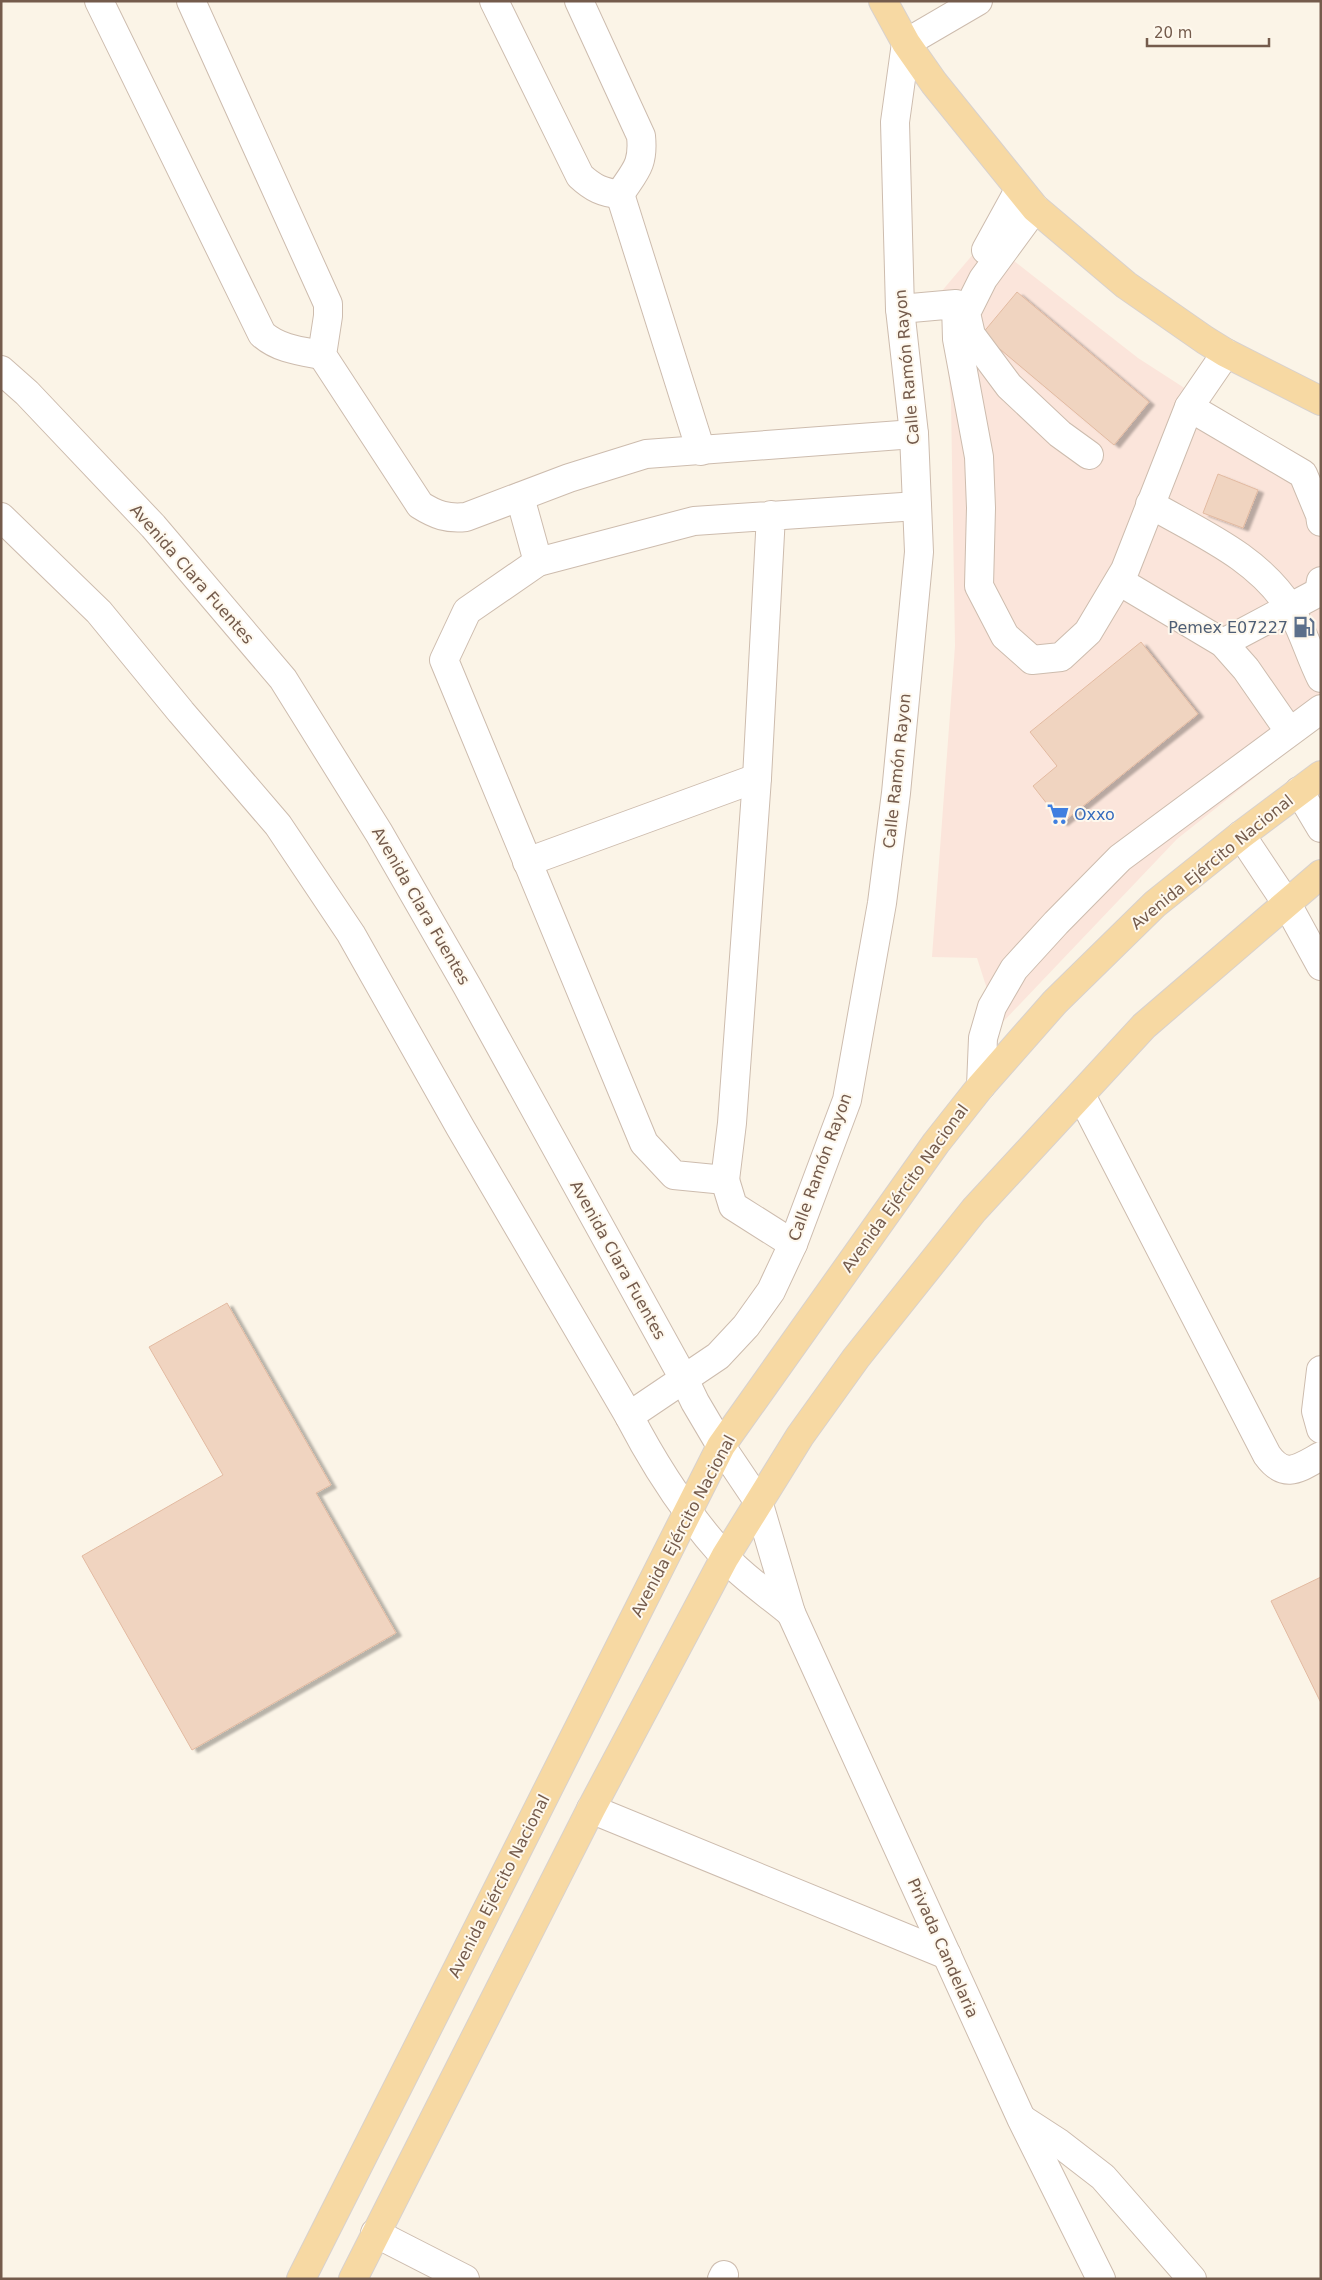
<svg xmlns="http://www.w3.org/2000/svg" width="1322" height="2280" font-family="'DejaVu Sans',sans-serif">
	<style>
		.commercial { fill: #fbe5db }
		.building { fill: #f0d4c0; stroke: #e2baa1; filter: url(#shadow) }
		.lines { fill: none; stroke-linecap: round; stroke-linejoin: round }
		.minor-casing { stroke: #cdbcae; stroke-width: 30 }
		.major-casing { stroke: #d8d1cd; stroke-width: 30 }
		.minor { stroke: #fff; stroke-width: 28 }
		.major { stroke: #f7d9a3; stroke-width: 28 }
		.labels { text-anchor: middle; dominant-baseline: central; stroke-width: 4; stroke-linejoin: round; paint-order: stroke }
		.street-label { font-size: 16px; fill: #745b4c; stroke: #fef8ed }
		.service-label { font-size: 16px; fill: #4e5e75; stroke: #fef8ed; text-anchor: end }
		.shop-label { font-size: 16px; fill: #366cbe; stroke: #fef8ed; text-anchor: start }
	</style>
	<defs>
		<filter id="shadow"><feDropShadow dx="5.5" dy="3" stdDeviation="1" flood-color="#0004"/></filter>
	</defs>
	<rect width="100%" height="100%" fill="#fbf4e7"/>
	<polygon class="commercial" points="986,239 1138,358 1321,476 1321,725 1177,839 999,1026 977,958 932,957 955,646 951,401 941,292"/>
	<g class="building">
		<polygon points="1017,292 1149,402 1114,445 982,334"/>
		<polygon points="1218,474 1258,490 1243,528 1203,513"/>
		<polygon points="1141,642 1198,714 1062,823 1033,786 1057,766 1030,732"/>
		<polygon points="227,1303 331,1485 316,1493 396,1633 192,1750 82,1556 223,1475 149,1347"/>
		<polygon points="1321,1577 1321,1703 1271,1601"/>
	</g>
	<g class="lines">
		<g class="minor-casing">
			<g id="minor">
				<path d="M99,1L262,334C279,349 300,351 322,355"/>
				<path d="M191,1L328,304V316L322,355L420,505C436,515 447,519 466,517L569,478L646,454L914,434"/>
				<path d="M494,1L580,176C593,188 603,193 620,194"/>
				<path d="M579,1L641,136C644,165 635,171 620,194"/>
				<polyline points="620,194 701,451"/>
				<polyline points="1035,208 983,279 966,313 971,335 1009,386 1060,434 1089,455"/>
				<polyline points="986,250 1019,190"/>
				<polyline points="900,309 956,304 957,339 979,457 981,508 979,586 1005,636 1032,660 1061,657 1088,632 1125,570 1189,407 1226,353"/>
				<polyline points="1,370 27,393 153,526 283,679 379,833 467,986 684,1379 695,1402 721,1446 758,1501 791,1613 1021,2118 1101,2279"/>
				<polyline points="1189,407 1303,474 1320,515 1321,522"/>
				<polyline points="520,497 538,562"/>
				<path d="M1150,504C1200,533 1258,557 1290,608C1302,628 1310,656 1321,678"/>
				<polyline points="771,515 757,778 732,1123 725,1180 674,1175 644,1143 444,660 467,611 538,562 694,521 917,506"/>
				<path d="M1,517L99,612L181,712L278,825L351,934L460,1127L629,1416C655,1466 686,1514 724,1556C742,1577 770,1595 791,1613"/>
				<polyline points="1119,581 1223,643 1246,669 1289,731"/>
				<polyline points="1223,643 1319,592 1321,581"/>
				<polyline points="1299,791 1321,828"/>
				<polyline points="1241,835 1287,904 1321,966"/>
				<polyline points="527,862 757,778"/>
				<polyline points="981,1086 983,1038 992,1007 1014,969 1056,923 1120,858 1321,709"/>
				<path d="M1081,1095L1267,1455C1285,1480 1299,1468 1321,1456"/>
				<polyline points="725,1180 733,1206 793,1244"/>
				<polyline points="1321,1370 1316,1411 1321,1429"/>
				<polyline points="629,1416 718,1356 746,1326 771,1291 793,1244 847,1100 882,903 896,793 919,552 914,434 900,309 895,122 906,43 978,1"/>
				<polyline points="591,1809 947,1955"/>
				<polyline points="1022,2119 1059,2143 1103,2177 1192,2279"/>
				<polyline points="375,2233 465,2279"/>
				<polyline points="722,2279 724,2275"/>
			</g>
		</g>
		<g class="major-casing">
			<g id="major">
				<polyline points="883,1 906,43 934,83 1035,208 1126,285 1205,340 1226,353 1321,401"/>
				<polyline points="301,2279 721,1446 936,1143 981,1086 1055,1002 1155,904 1241,835 1321,775"/>
				<polyline points="353,2279 591,1809 725,1557 800,1436 856,1358 974,1210 1144,1026 1321,874"/>
			</g>
		</g>
		<use href="#minor" class="minor"/>
		<use href="#major" class="major"/>
	</g>
	<defs>
		<g id="fuel-bare" transform="scale(1.725)"><path d="M-5.5-6h7V0h2V4h1.3V-2.5L3-4.5l.8-.8L6-3V5H2.5V1h-1V6h-7ZM-4.2-4.7v3.2H.2V-4.7Z" fill="#5c6f8a" stroke="#fef8ed" stroke-width="2.5" paint-order="stroke"/></g>
		<g id="supermarket-bare" transform="scale(1.725)"><path d="M-6-5.5h2.5l.6 2H6L4.5 2H-2.5L-4.4-4H-6ZM-1.5 3.2a1.3 1.3 0 1 0 .1 0ZM3 3.2a1.3 1.3 0 1 0 .1 0Z" fill="#3f7fe0" stroke="#fef8ed" stroke-width="2.5" paint-order="stroke"/></g>
	</defs>
	<g fill-rule="evenodd">
		<use href="#fuel-bare" x="1304" y="627"/>
		<use href="#supermarket-bare" x="1058" y="814"/>
	</g>
	<g class="labels">
		<g class="street-label">
			<text transform="translate(907 367) rotate(-95)">Calle Ramón Rayon</text>
			<text transform="translate(192 574) rotate(49)">Avenida Clara Fuentes</text>
			<text transform="translate(897 771) rotate(-84)">Calle Ramón Rayon</text>
			<text transform="translate(1212 862) rotate(-39)">Avenida Ejército Nacional</text>
			<text transform="translate(421 906) rotate(60)">Avenida Clara Fuentes</text>
			<text transform="translate(820 1167) rotate(-70)">Calle Ramón Rayon</text>
			<text transform="translate(905 1188) rotate(-54)">Avenida Ejército Nacional</text>
			<text transform="translate(618 1260) rotate(61)">Avenida Clara Fuentes</text>
			<text transform="translate(683 1526) rotate(-62)">Avenida Ejército Nacional</text>
			<text transform="translate(499 1886) rotate(-63)">Avenida Ejército Nacional</text>
			<text transform="translate(943 1948) rotate(66)">Privada Candelaria</text>
		</g>
		<g class="service-label">
			<text x="1288" y="627">Pemex E07227</text>
		</g>
		<g class="shop-label">
			<text x="1074" y="814">Oxxo</text>
		</g>
	</g>
	<rect width="1322" height="2280" fill="none" stroke="#745b4c" stroke-width="5"/>
	<path d="M1147 38v8h122v-8" fill="none" stroke="#745b4c" stroke-width="2.5"/>
	<text x="1154" y="38" font-size="15" fill="#745b4c" stroke="#fef8ed" stroke-width="4" paint-order="stroke">20 m</text>
</svg>
